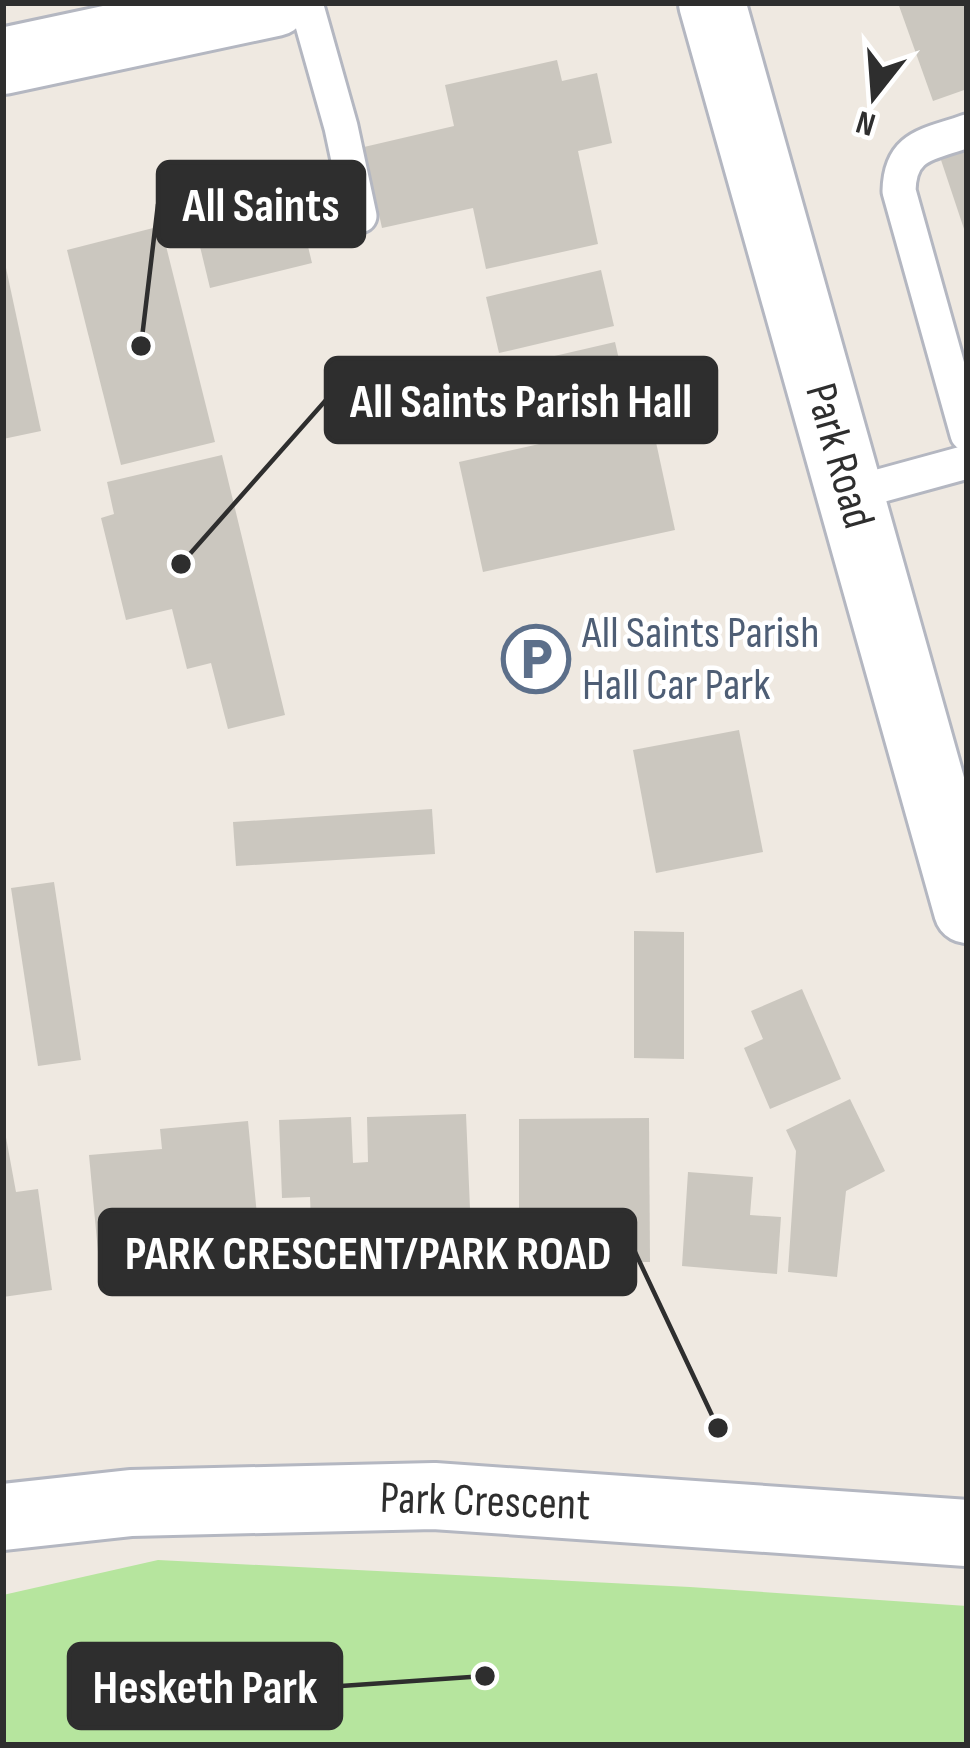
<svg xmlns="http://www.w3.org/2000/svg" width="970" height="1748" font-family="'Sofia Sans Condensed',sans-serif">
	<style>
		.green { fill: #b6e59e }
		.building { fill: #cbc7bf }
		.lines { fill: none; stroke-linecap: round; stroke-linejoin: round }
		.lane-casing { stroke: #b4b7c1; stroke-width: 39 }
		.street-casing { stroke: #b4b7c1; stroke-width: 72 }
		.secondary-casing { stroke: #b4b7c1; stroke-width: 72 }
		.lane { stroke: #fff; stroke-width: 33 }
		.street { stroke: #fff; stroke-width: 66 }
		.secondary { stroke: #fff; stroke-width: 66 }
		.labels { text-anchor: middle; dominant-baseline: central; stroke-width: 9; stroke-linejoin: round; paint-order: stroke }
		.street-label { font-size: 45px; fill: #2e2e2e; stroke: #fff }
		.service-label { font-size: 45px; fill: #4e5e75; stroke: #fff; text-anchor: start }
		.leader { fill: none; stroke: #2e2e2e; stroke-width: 4.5 }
		.callout-dot { fill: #2e2e2e; stroke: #fff; stroke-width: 4.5 }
		.callout { fill: #2e2e2e; stroke: #2e2e2e; stroke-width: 4.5 }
		.callout-label { font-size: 48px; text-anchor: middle; font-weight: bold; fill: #fff }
	</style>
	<rect width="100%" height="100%" fill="#efe9e1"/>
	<polygon class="green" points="158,1560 690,1587 967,1606 967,1745 3,1745 3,1595"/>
	<g class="building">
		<polygon points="898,3 967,3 967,89 933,101"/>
		<polygon points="557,60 562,81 597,73 612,143 578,151 598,244 486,269 473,208 382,228 364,147 454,126 445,85"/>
		<polygon points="967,145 967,235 966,235 939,154"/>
		<polygon points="298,205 312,263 210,288 196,230"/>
		<polygon points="161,226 215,442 121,465 67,250"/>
		<polygon points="3,254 41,431 3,439"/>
		<polygon points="601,270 614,326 499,353 486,297"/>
		<polygon points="615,342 628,399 517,425 503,368"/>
		<polygon points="651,419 675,530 483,572 459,462"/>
		<polygon points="222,455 285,715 228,729 211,663 187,669 172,609 126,620 101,518 114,514 107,482"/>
		<polygon points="739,730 763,852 656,873 633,750"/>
		<polygon points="432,809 435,854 236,866 233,822"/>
		<polygon points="54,882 81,1060 38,1066 11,888"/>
		<polygon points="634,931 684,932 684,1059 634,1058"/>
		<polygon points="802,989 841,1079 770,1109 744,1048 763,1039 751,1011"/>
		<polygon points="850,1099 885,1171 846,1191 837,1277 788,1272 796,1151 786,1130"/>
		<polygon points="466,1114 472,1257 387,1261 386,1246 312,1249 310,1197 282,1198 279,1120 351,1117 353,1163 368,1162 367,1117"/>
		<polygon points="649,1118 650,1262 519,1262 519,1119"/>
		<polygon points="3,1121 16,1192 38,1189 52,1290 3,1297"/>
		<polygon points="248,1121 262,1268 101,1284 89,1155 162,1149 160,1129"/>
		<polygon points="688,1172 753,1177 750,1215 781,1217 777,1274 682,1266"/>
	</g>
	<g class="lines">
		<g class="lane-casing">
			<g id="lane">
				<polyline points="306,3 341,127 360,216"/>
				<path d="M967,131C929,145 900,144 899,191L967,434"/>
				<polyline points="850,494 967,462"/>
			</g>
		</g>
		<g class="street-casing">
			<g id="street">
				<polyline points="712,3 967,910"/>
				<polyline points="3,61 275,3"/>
			</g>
		</g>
		<g class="secondary-casing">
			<polyline id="secondary" points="3,1517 131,1503 434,1496 967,1533"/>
		</g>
		<use href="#lane" class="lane"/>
		<use href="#street" class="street"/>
		<use href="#secondary" class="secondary"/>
	</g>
	<defs>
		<g id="parking-ring" transform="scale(3.45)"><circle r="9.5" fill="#fff" stroke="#5c6f8a" stroke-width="1.5"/><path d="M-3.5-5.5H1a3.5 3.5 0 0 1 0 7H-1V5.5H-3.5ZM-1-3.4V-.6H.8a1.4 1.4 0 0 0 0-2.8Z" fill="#5c6f8a"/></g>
	</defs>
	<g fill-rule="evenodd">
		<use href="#parking-ring" x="536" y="659"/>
	</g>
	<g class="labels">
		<g class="street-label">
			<text transform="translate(839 456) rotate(74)">Park Road</text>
			<text transform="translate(485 1502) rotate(2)">Park Crescent</text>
		</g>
		<g class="service-label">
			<text x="582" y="633">All Saints Parish<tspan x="582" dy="52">Hall Car Park</tspan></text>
		</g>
	</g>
	<path class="leader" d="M141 346L158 204M181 564L326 400M718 1428L635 1252M485 1676L341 1686"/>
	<g class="callout-dot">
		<circle cx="141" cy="346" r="12"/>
		<circle cx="181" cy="564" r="12"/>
		<circle cx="718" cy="1428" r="12"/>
		<circle cx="485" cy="1676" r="12"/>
	</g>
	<g class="callout">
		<rect x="158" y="162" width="206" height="84" rx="12"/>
		<rect x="326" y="358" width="390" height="84" rx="12"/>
		<rect x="100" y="1210" width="535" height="84" rx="12"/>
		<rect x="69" y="1644" width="272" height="84" rx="12"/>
	</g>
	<g class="callout-label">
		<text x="261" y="221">All Saints</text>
		<text x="521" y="417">All Saints Parish Hall</text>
		<text x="368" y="1269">PARK CRESCENT/PARK ROAD</text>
		<text x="205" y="1703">Hesketh Park</text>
	</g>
	<rect width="970" height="1748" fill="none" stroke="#2e2e2e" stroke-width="12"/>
	<g transform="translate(874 96) rotate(197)" stroke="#ffffff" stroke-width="9" paint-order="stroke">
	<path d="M0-9L21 45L0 30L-21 45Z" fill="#2e2e2e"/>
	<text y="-18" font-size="33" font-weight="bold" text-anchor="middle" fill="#2e2e2e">N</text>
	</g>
</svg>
